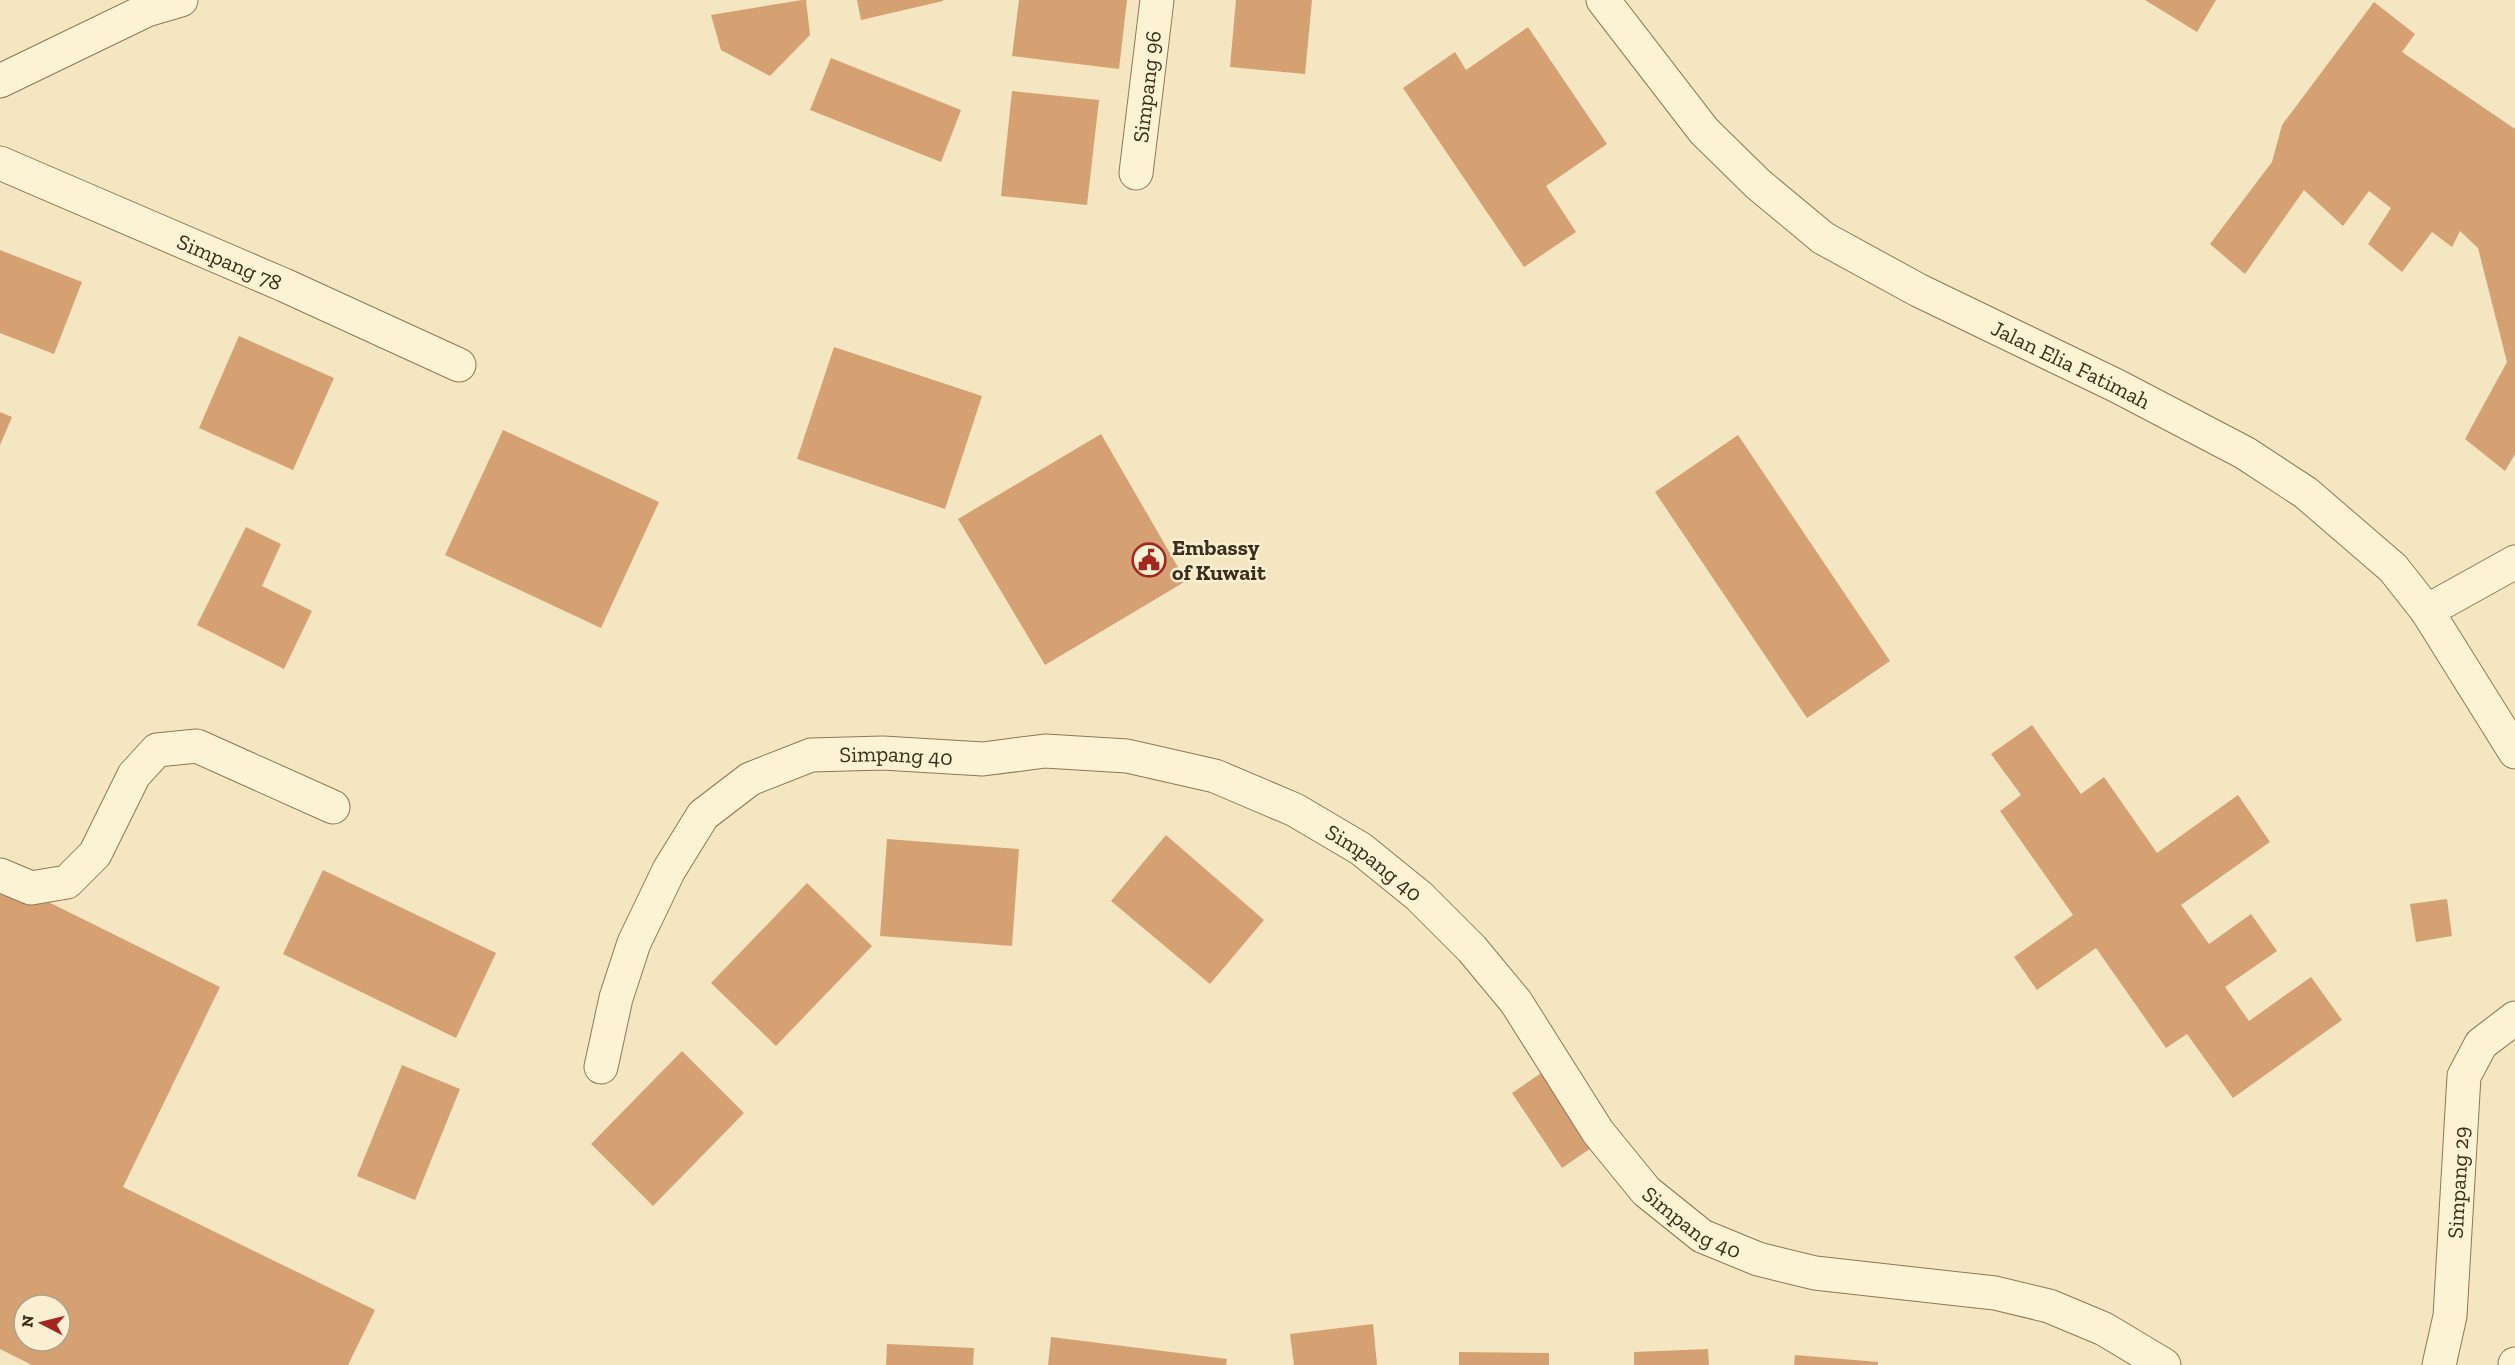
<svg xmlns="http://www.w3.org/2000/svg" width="2515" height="1365" font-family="'Zilla Slab',serif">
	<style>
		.building { fill: #d5a172; fill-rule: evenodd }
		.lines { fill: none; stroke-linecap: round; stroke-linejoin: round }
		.minor-casing { stroke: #8e7756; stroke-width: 35 }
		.minor { stroke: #fcf3d5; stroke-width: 33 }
		.labels { text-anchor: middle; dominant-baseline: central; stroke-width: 5; stroke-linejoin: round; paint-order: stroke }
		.street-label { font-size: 22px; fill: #3c2d1c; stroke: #f9f0d1 }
		.poi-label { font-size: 22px; font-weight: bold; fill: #3c2d1c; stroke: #f9f0d1; text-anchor: start }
	</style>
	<rect width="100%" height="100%" fill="#f3e6c1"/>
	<g class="building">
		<polygon points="802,0 806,0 810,35 770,76 721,50 711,15"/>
		<polygon points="857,0 943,0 943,1 861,20"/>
		<polygon points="1019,0 1127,0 1119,69 1012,56"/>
		<polygon points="1236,0 1312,0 1305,74 1230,67"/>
		<polygon points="2145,0 2216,0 2197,32"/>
		<polygon points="2374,2 2415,34 2402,52 2515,129 2515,454 2505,471 2465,439 2507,362 2478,248 2460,231 2452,247 2432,232 2402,272 2368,244 2391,208 2369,191 2343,226 2304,190 2245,274 2210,244 2272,162 2282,125"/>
		<polygon points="1528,27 1607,144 1546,186 1576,232 1524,267 1403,88 1455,52 1466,70"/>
		<polygon points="831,58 961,110 941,162 810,110"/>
		<polygon points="1012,91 1099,100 1087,205 1001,196"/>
		<polygon points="0,250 82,282 54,354 0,333"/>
		<polygon points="239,336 334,378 293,470 199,428"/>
		<polygon points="834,347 982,396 945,509 797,459"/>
		<polygon points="0,412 12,417 0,445"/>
		<polygon points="503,430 659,502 601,628 445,555"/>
		<polygon points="1101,434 1186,581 1045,665 958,519"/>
		<polygon points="1738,435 1890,661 1807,718 1655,492"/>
		<polygon points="246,527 281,544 262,586 312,611 284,669 197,625"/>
		<polygon points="2032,725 2081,794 2104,777 2157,853 2238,795 2270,842 2181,905 2209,944 2251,914 2277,951 2225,987 2249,1021 2311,977 2342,1020 2233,1098 2187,1034 2166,1048 2096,948 2037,990 2014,957 2073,915 2000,811 2021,795 1991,754"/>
		<polygon points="1166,835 1264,920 1210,984 1111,901"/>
		<polygon points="887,839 1019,849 1012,946 880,936"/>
		<polygon points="323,870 496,953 456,1038 283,954"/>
		<path d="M0,878L220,987L123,1187L375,1310L348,1365H32L0,1349ZM24,1305H60V1341H24Z"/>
		<polygon points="807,883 872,946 776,1046 711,983"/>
		<polygon points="2447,899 2452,936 2416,942 2410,904"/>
		<polygon points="682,1051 744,1113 653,1206 591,1144"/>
		<polygon points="402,1065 460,1089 415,1200 357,1176"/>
		<polygon points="1544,1071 1594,1146 1562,1168 1512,1093"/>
		<polygon points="1373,1324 1377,1365 1294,1365 1290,1334"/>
		<polygon points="1051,1337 1227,1359 1226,1365 1048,1365"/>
		<polygon points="887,1344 974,1348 973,1365 886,1365"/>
		<polygon points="1708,1349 1709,1365 1634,1365 1634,1352"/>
		<polygon points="1459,1352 1549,1353 1549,1365 1459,1365"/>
		<polygon points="1795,1355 1878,1362 1878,1365 1794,1365"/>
	</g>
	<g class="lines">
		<g class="minor-casing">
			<g id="minor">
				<path id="s1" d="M1603,0L1704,131L1758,184L1823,238L1918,290L2117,386L2245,453L2306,493L2393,568L2427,611L2515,752"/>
				<polyline points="0,81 147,10 181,0"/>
				<path id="s2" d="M0,163L284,285L459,365"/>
				<path id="s3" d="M1136,173L1157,0"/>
				<polyline points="2427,611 2515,562"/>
				<polyline points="0,875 31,888 67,882 95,854 134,775 157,750 197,746 333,807"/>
				<path id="s4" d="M601,1067L616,998L634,943L669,870L703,815L750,779L811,755L883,753L983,759L1045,751L1127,756L1215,776L1295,810L1361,849L1419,896L1472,949L1516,1002L1598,1132L1646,1191L1702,1236L1758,1259L1815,1273L1995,1293L2049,1306L2104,1329L2164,1365"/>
				<path id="s5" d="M2439,1365L2450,1316L2464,1076L2481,1044L2515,1018"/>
				<polyline points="2515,1365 2515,1364"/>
			</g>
		</g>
		<use href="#minor" class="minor"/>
	</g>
	<defs>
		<g id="civic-ring" transform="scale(1.725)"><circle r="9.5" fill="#f9f0d1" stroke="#a4261f" stroke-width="1.5"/><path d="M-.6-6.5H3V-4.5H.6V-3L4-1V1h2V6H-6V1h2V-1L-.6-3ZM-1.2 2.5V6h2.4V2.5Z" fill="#a4261f"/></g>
	</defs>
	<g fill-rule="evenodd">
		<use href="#civic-ring" x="1149" y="560"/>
	</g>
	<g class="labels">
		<g class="street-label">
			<text stroke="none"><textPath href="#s3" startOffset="87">Simpang 96</textPath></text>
			<text stroke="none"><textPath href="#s2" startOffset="250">Simpang 78</textPath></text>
			<text stroke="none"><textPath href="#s1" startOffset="604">Jalan Elia Fatimah</textPath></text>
			<text stroke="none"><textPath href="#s4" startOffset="484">Simpang 40</textPath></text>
			<text stroke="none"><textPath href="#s4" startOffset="988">Simpang 40</textPath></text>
			<text stroke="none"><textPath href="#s5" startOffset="184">Simpang 29</textPath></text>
			<text stroke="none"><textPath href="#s4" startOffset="1474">Simpang 40</textPath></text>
		</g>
		<g class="poi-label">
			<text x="1172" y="547">Embassy<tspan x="1172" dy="25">of Kuwait</tspan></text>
		</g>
	</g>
	<g transform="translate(42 1323) rotate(277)"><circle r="28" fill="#f9f0d1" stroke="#ada289" stroke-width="1.5"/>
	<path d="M0-4.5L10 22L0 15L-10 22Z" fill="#a4261f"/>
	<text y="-9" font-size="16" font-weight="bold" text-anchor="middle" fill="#3c2d1c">N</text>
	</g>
</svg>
